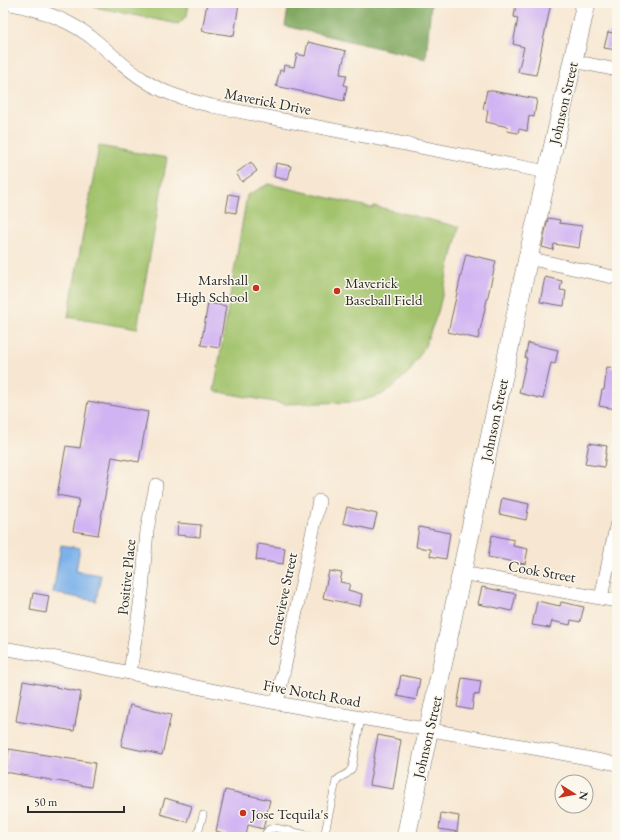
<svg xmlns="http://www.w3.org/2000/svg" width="620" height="840" font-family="'EB Garamond',serif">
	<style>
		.green { fill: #a2c36c; stroke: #66774c }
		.forest { fill: #81a960; stroke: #566a46 }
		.water { fill: #7bb1ea; stroke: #536e8a }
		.building { fill: #d0b3f3 }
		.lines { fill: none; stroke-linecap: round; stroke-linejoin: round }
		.lane-casing { stroke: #726d65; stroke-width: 8 }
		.street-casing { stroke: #726d65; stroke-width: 14 }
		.secondary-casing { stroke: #726d65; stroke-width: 20 }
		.lane { stroke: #fff; stroke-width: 7 }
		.street { stroke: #fff; stroke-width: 13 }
		.secondary { stroke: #fff; stroke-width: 19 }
		.poi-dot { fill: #c8321e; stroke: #fbf7ec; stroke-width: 1.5 }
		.labels { text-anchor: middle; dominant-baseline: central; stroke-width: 3; stroke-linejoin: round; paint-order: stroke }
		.street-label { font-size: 15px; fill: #2b2b2b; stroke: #fbf7ec }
		.poi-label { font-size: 15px; fill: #2b2b2b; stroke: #fbf7ec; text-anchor: start }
	</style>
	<rect width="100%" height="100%" fill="#fbf7ec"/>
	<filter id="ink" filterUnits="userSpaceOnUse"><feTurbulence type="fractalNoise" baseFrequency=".025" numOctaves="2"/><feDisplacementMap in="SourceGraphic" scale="8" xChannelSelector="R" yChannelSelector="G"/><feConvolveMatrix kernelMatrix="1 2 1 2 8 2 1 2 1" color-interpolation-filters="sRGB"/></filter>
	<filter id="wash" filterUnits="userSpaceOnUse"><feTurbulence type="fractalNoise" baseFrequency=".012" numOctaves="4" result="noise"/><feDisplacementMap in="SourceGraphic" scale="16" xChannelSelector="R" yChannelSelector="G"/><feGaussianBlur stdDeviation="0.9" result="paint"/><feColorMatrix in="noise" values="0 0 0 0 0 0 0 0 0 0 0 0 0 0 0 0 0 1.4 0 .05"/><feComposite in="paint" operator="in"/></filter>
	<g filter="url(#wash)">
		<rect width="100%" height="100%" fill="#f7e7d2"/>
		<g class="green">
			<polygon points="88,3 189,3 187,16 178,24 99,8"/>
			<polygon points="99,146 167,158 137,329 68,317"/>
			<polygon points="269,184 373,208 374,206 459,227 438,312 425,346 410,371 393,387 381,395 356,402 285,404 214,391 247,195"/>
		</g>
		<polygon class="forest" points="289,3 431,3 426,59 285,26"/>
		<polygon class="water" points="61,545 80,548 76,571 101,575 96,601 53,593"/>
		<g id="blocks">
			<g class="building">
				<polygon points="207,3 239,3 234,36 202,31"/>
				<polygon points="516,3 551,3 536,75 518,72 524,47 513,44 518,18 514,17"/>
				<polygon points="608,32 617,34 617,50 604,48"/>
				<polygon points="308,42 346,51 340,74 347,75 344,85 347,86 344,101 276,86 280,70 283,71 284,65 294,67 297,54 305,56"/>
				<polygon points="487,90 537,99 534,117 529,116 527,131 519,129 518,133 507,131 508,127 486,122 488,110 483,109"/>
				<polygon points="251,162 257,171 242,182 236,173"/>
				<polygon points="276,163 291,166 288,180 274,177"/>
				<polygon points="229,194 239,196 236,213 226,211"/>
				<polygon points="548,218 560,220 559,223 582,226 579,248 554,244 553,250 542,247"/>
				<polygon points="466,254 496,261 478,339 448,332"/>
				<polygon points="545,277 562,281 560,290 566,291 564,306 540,302"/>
				<polygon points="208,303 226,306 219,348 201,345"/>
				<polygon points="528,343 558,350 555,364 551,363 543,399 519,393 527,358 525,358"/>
				<polygon points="607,367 617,368 616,409 599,406 602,390 604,390"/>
				<polygon points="88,401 148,412 139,462 112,457 98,535 73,531 79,499 57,495 66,446 80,448"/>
				<polygon points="589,443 607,446 604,467 585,464"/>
				<polygon points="502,498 529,504 526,520 499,514"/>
				<polygon points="347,507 377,514 373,530 343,523"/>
				<polygon points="178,523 201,525 200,537 177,535"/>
				<polygon points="419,527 450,533 446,559 430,556 431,549 416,547"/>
				<polygon points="492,535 514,540 513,546 528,549 525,564 488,557"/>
				<polygon points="258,544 285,548 283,564 256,560"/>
				<polygon points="329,571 342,573 340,582 350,584 348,590 362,594 360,606 323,598"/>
				<polygon points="482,587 516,594 512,611 478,604"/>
				<polygon points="33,593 49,596 46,613 30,610"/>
				<polygon points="537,601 560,606 561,602 584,607 580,622 571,620 570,625 552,621 550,628 532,625"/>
				<polygon points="401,675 420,679 416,700 397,696"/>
				<polygon points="462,678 481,681 479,695 474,694 472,710 457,707"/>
				<polygon points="23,681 81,692 74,731 16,721"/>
				<polygon points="130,705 171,715 162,755 121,746"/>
				<polygon points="378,735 401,740 393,789 369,785"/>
				<polygon points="9,749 95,763 91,787 5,772"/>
				<polygon points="225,790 270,800 263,829 248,825 246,837 226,837 226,834 216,831"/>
				<polygon points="165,798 192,806 187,822 160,814"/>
				<polygon points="441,813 459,816 457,832 439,829"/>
			</g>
		</g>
	</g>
	<g filter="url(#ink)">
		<use href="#blocks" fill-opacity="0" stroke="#726d65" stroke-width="1"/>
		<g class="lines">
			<g class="lane-casing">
				<g id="lane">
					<polyline points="197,837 203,815"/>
					<polyline points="263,837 269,829 276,828 316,837"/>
					<path d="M324,837L336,781C342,774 347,777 352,768L361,718"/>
				</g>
			</g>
			<g class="street-casing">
				<g id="street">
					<path d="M7,3C39,9 71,20 96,41C112,54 126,69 144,80C164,94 189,100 212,106L547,172"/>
					<polyline points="573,61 617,70"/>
					<polyline points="528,258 617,278"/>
					<polyline points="462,573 617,601"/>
					<polyline points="601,598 617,522"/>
					<path d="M3,648C95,664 185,686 277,703C390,724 504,741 617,764"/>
					<polyline points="130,673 142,591 147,530 156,485"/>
					<polyline points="277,703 319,501"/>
				</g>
			</g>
			<g class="secondary-casing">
				<polyline id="secondary" points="406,837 528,258 586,3"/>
			</g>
			<use href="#lane" class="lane"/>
			<use href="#street" class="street"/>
			<use href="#secondary" class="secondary"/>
		</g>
	</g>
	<g class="poi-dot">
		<circle cx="256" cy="288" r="4"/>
		<circle cx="337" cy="291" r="4"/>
		<circle cx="243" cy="813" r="4"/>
	</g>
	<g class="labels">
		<g class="street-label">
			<text transform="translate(268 101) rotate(11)">Maverick Drive</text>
			<text transform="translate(563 103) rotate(-77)">Johnson Street</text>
			<text transform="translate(494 420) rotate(-78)">Johnson Street</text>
			<text transform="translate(542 571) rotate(10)">Cook Street</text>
			<text transform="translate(126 577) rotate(-84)">Positive Place</text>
			<text transform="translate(282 599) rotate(-78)">Genevieve Street</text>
			<text transform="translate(312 693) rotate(10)">Five Notch Road</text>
			<text transform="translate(427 737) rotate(-77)">Johnson Street</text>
		</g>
		<g class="poi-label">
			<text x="248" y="279" text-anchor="end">Marshall<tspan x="248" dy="17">High School</tspan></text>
			<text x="345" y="282">Maverick<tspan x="345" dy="17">Baseball Field</tspan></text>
			<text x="251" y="813">Jose Tequila's</text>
		</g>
	</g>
	<rect width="620" height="840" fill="none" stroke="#fbf7ec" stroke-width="16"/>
	<g transform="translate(574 794) rotate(101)"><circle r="19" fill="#fbf7ec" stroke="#a8a59f"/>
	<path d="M0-3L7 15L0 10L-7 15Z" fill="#c8321e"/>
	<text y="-6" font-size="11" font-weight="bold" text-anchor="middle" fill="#2b2b2b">N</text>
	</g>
	<path d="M28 806v6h96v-6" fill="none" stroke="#2b2b2b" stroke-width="2"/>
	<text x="34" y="806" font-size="12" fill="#2b2b2b" stroke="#fbf7ec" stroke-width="3" paint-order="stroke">50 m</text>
</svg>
